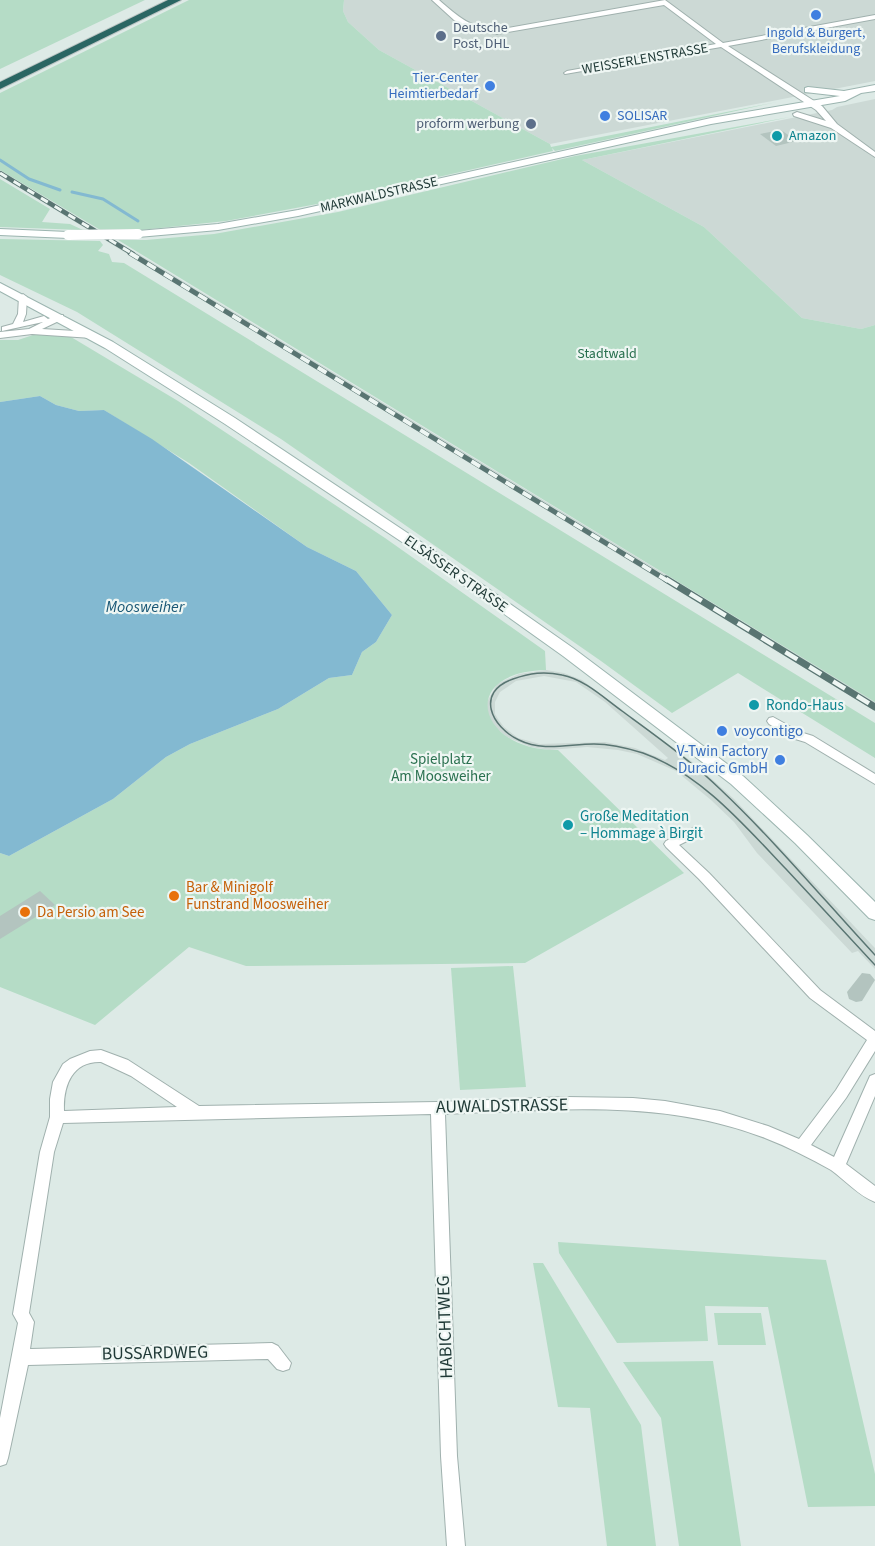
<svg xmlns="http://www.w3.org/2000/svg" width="875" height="1546" font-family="'Source Sans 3',sans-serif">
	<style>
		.built { fill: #ccd9d5; fill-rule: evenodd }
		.green { fill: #b5dcc6 }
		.water { fill: #83b9d1 }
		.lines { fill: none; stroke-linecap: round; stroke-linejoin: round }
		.stream { stroke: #83b9d1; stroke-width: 3 }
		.building { fill: #b3c4bf }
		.minor-casing { stroke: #a0b1ae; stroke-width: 2 }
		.secondary-casing { stroke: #9cb5b0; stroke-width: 2 }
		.motorway-casing { stroke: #bcc4c3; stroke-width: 2 }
		.minor { fill: #fff; fill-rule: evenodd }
		.secondary { fill: #fff; fill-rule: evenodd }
		.motorway { fill: #2a6663; fill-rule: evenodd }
		.tram { stroke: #597572; stroke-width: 1.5 }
		.rail-far2-casing { stroke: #597572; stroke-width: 4.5 }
		.rail-far1-casing { stroke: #597572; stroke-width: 5 }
		.rail-casing { stroke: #597572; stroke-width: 7 }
		.rail-far2 { stroke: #eef6f3; stroke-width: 3; stroke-dasharray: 8; stroke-linecap: butt }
		.rail-far1 { stroke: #eef6f3; stroke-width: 4; stroke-dasharray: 10; stroke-linecap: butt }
		.rail { stroke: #eef6f3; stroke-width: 4.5; stroke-dasharray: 14; stroke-linecap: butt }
		.secondary-bridge-casing { stroke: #9cb5b0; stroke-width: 10; stroke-linecap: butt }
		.secondary-bridge { stroke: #fff; stroke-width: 10 }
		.shop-dot { fill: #3f7fe0; stroke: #eef6f3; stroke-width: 2 }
		.service-dot { fill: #5c6f8a; stroke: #eef6f3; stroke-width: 2 }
		.culture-dot { fill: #0f9aa8; stroke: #eef6f3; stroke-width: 2 }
		.food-dot { fill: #e8710a; stroke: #eef6f3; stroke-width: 2 }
		.labels { text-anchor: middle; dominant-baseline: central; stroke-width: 4.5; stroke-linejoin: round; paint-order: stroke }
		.far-service-label { font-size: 14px; fill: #4e5e75; stroke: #eef6f3; text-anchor: start }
		.far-shop-label { font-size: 14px; fill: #366cbe; stroke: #eef6f3 }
		.far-street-label { font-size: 14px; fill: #1f3936; stroke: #eef6f3 }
		.far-culture-label { font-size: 14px; fill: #0d838f; stroke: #eef6f3; text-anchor: start }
		.far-park-label { font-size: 14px; fill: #29704f; stroke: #eef6f3 }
		.street-label { font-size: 15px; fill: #1f3936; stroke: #eef6f3 }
		.culture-label { font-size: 15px; fill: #0d838f; stroke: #eef6f3; text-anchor: start }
		.shop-label { font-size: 15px; fill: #366cbe; stroke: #eef6f3; text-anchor: start }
		.park-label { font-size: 15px; fill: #29704f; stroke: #eef6f3 }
		.food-label { font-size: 15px; fill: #c56008; stroke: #eef6f3; text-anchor: start }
		.water-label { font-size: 16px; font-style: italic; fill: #195775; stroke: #eef6f3 }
		.near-street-label { font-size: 18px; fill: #1f3936; stroke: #eef6f3 }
	</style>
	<rect width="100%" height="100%" fill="#ddeae6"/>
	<g class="built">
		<polygon points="344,0 875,0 875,81 550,144 379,50 348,22 343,11"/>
		<polygon points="875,99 875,325 861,329 802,318 704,227 582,160 832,110 837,107"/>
		<polygon points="0,170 875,702 875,711 0,176"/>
		<path d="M546,670L564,673L582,680L695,764L734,799L872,945L875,948V969L858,951L852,953L757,853L734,822L711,800L676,771L637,754L618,750L587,747L549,750L531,747L507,737L495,727L487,714V702L497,684L519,674ZM544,676L576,682L605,702L668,758L665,760L635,748L605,742L540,744L518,738L504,727L498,719L495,714V702L500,692L516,681Z"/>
	</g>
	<g class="green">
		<polygon points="0,0 145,0 0,69"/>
		<polygon points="189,0 344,0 343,11 348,22 379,50 550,144 551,147 777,102 555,151 552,148 553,151 328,202 226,221 141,230 102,231 0,170 0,93"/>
		<polygon points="790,117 582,160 704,227 802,318 861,329 875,325 875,702 118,240 146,240 214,234 338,212 575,156"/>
		<polygon points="0,179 50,209 42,222 70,224 83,230 0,227"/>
		<polygon points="0,239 100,241 103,245 98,251 109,254 112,262 124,263 875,723 875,758 738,673 672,713 601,661 281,439 77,312 0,275"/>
		<path d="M36,334L71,337L178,401L385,538L545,651L546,670C455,672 479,752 558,750L684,873L525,963L246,966L189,947L95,1025L0,987V853L9,856L113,799L166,757L190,744L278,709L329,678L352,675L362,652L376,642L392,615L356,571L307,547L189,463L104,410L79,411L56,405L40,396L0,402V340H18Z"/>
		<polygon points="513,966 526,1087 460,1090 451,968"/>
		<polygon points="558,1242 826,1260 875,1474 875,1506 808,1507 768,1307 705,1306 708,1341 617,1343 559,1253"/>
		<polygon points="533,1263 543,1263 641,1425 656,1546 607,1546 590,1408 558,1407"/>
		<polygon points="714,1313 761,1313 766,1345 718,1345"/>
		<polygon points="713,1361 741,1546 679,1546 661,1418 623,1362"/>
	</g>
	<polygon class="water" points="40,396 56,405 79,411 104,410 152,439 307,547 356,571 392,615 376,642 362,652 352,675 329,678 278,709 190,744 166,757 113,799 9,856 0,853 0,402"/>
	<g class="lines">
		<g class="stream">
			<polyline points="0,160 29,179 60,190"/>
			<polyline points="72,192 103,199 138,221"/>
		</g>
	</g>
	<g class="building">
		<polygon points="781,130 797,141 776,146 760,134"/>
		<polygon points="40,891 55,905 0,939 0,916"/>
		<polygon points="862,973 870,974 875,980 862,1001 856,1002 849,999 847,992"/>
	</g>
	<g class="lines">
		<g class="minor-casing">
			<g id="minor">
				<path d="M432,0H439C457,16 472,29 497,30L665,0L723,43L875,15V19L728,46L822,106L837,124L875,152V157L831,128L794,116L793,114L797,112L826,121L816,110L721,47L565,74L564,73L567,71L716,44L664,5L497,34L468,28L454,20Z"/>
				<polygon points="23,294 27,297 26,314 23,322 44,316 48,319 57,315 63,315 63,319 42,329 92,332 96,335 92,338 32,334 0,338 0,332 29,329 43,322 2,331 2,327 13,324 18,314 19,297"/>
				<polygon points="773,717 800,732 813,736 875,774 875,784 805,742 792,738 769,724 767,721 769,718"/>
				<path d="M695,827L699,829L701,832L699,835L679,845L709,873L820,990L875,1031V1051L846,1098L811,1145L834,1157L870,1076L875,1074V1096L846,1164L875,1186V1202C859,1196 845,1180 831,1170C810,1158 788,1147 765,1138C663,1098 553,1110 445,1114L457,1456L465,1546H447L441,1456L431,1114L63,1123L54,1152L29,1313L34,1322L30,1349L272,1343L278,1346L291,1363L289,1369L283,1371L277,1369L268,1359L28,1365L8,1458L6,1464L0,1466V1418L18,1323L13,1314L40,1152L50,1117V1099L53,1082L63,1064L70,1059L90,1051L101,1050L128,1060L199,1106L437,1102L567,1097L633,1098L665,1101L720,1111L768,1126L799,1139L836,1090L867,1040L810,998L699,879L666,847L664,844L666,841ZM101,1062L131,1076L177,1107L64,1111C63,1086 72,1061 101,1062Z"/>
			</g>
		</g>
		<g class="secondary-casing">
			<g id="secondary">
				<polygon points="875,85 875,91 861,93 845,101 711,124 298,216 218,230 138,237 132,234 138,231 218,224 298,210 711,118 840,96 805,92 805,88 808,87 844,91"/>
				<polygon points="0,229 68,232 74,235 68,238 0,235"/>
				<polygon points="0,283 113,342 235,418 433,550 573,648 743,776 807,835 875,902 875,920 869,918 795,843 731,784 563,656 423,556 225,424 105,348 0,291"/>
			</g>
		</g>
		<g class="motorway-casing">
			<polygon id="motorway" points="168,0 181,0 0,89 0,82"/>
		</g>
		<use href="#minor" class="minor"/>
		<use href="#secondary" class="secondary"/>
		<use href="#motorway" class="motorway"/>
		<path class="tram" d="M875,955C824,900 775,841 720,789C690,760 656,736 622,711C604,698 584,679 562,675C544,671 530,673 513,679C475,692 491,727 519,740C543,752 569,744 594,744C610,744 627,748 643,753C701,774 744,825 786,869C816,901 845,933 875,965"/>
		<g class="rail-far2-casing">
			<polyline id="rail-far2" points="0,173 133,254"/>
		</g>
		<g class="rail-far1-casing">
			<polyline id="rail-far1" points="130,253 668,581"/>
		</g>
		<g class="rail-casing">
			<polyline id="rail" points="666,579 875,707"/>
		</g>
		<use href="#rail-far2" class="rail-far2"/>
		<use href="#rail-far1" class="rail-far1"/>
		<use href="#rail" class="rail"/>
		<g class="secondary-bridge-casing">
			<polyline id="secondary-bridge" points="68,235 138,234"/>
		</g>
		<use href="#secondary-bridge" class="secondary-bridge"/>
	</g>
	<g class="shop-dot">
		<circle cx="816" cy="15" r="6"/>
		<circle cx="490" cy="86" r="6"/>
		<circle cx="605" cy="116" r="6"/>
		<circle cx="722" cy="731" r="6"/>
		<circle cx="780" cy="760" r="6"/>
	</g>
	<g class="service-dot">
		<circle cx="441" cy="36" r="6"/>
		<circle cx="531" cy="124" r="6"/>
	</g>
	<g class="culture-dot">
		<circle cx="777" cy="136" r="6"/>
		<circle cx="754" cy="705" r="6"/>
		<circle cx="568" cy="825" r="6"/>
	</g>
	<g class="food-dot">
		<circle cx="174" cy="896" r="6"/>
		<circle cx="25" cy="912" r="6"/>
	</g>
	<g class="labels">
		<g class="far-service-label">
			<text x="453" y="28">Deutsche<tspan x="453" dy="16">Post, DHL</tspan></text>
			<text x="519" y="124" text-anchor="end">proform werbung</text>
		</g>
		<g class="far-shop-label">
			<text x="816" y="33">Ingold &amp; Burgert,<tspan x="816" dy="16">Berufskleidung</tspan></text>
			<text x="478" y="78" text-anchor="end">Tier-Center<tspan x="478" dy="16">Heimtierbedarf</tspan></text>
			<text x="617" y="116" text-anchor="start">SOLISAR</text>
		</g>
		<g class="far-street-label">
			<text transform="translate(645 59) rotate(-10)">WEISSERLENSTRASSE</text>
			<text transform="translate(379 195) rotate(-13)">MARKWALDSTRASSE</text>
		</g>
		<g class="far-culture-label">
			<text x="789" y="136">Amazon</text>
		</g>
		<g class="far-park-label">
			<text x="607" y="354">Stadtwald</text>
		</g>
		<g class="street-label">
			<text transform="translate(456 574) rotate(35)">ELSÄSSER STRASSE</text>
		</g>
		<g class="culture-label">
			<text x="766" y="705">Rondo-Haus</text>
			<text x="580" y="816">Große Meditation<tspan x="580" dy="17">– Hommage à Birgit</tspan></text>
		</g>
		<g class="shop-label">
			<text x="734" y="731">voycontigo</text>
			<text x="768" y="751" text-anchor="end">V-Twin Factory<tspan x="768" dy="17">Duracic GmbH</tspan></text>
		</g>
		<g class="park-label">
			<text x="441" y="759">Spielplatz<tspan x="441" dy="17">Am Moosweiher</tspan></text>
		</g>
		<g class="food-label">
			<text x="186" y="887">Bar &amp; Minigolf<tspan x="186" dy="17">Funstrand Moosweiher</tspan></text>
			<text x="37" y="912">Da Persio am See</text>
		</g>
		<g class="water-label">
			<text x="145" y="607">Moosweiher</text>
		</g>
		<g class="near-street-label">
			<text transform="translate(502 1106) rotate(-1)">AUWALDSTRASSE</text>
			<text transform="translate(445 1327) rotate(-92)">HABICHTWEG</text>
			<text transform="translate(155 1353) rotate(-1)">BUSSARDWEG</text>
		</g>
	</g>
</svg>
